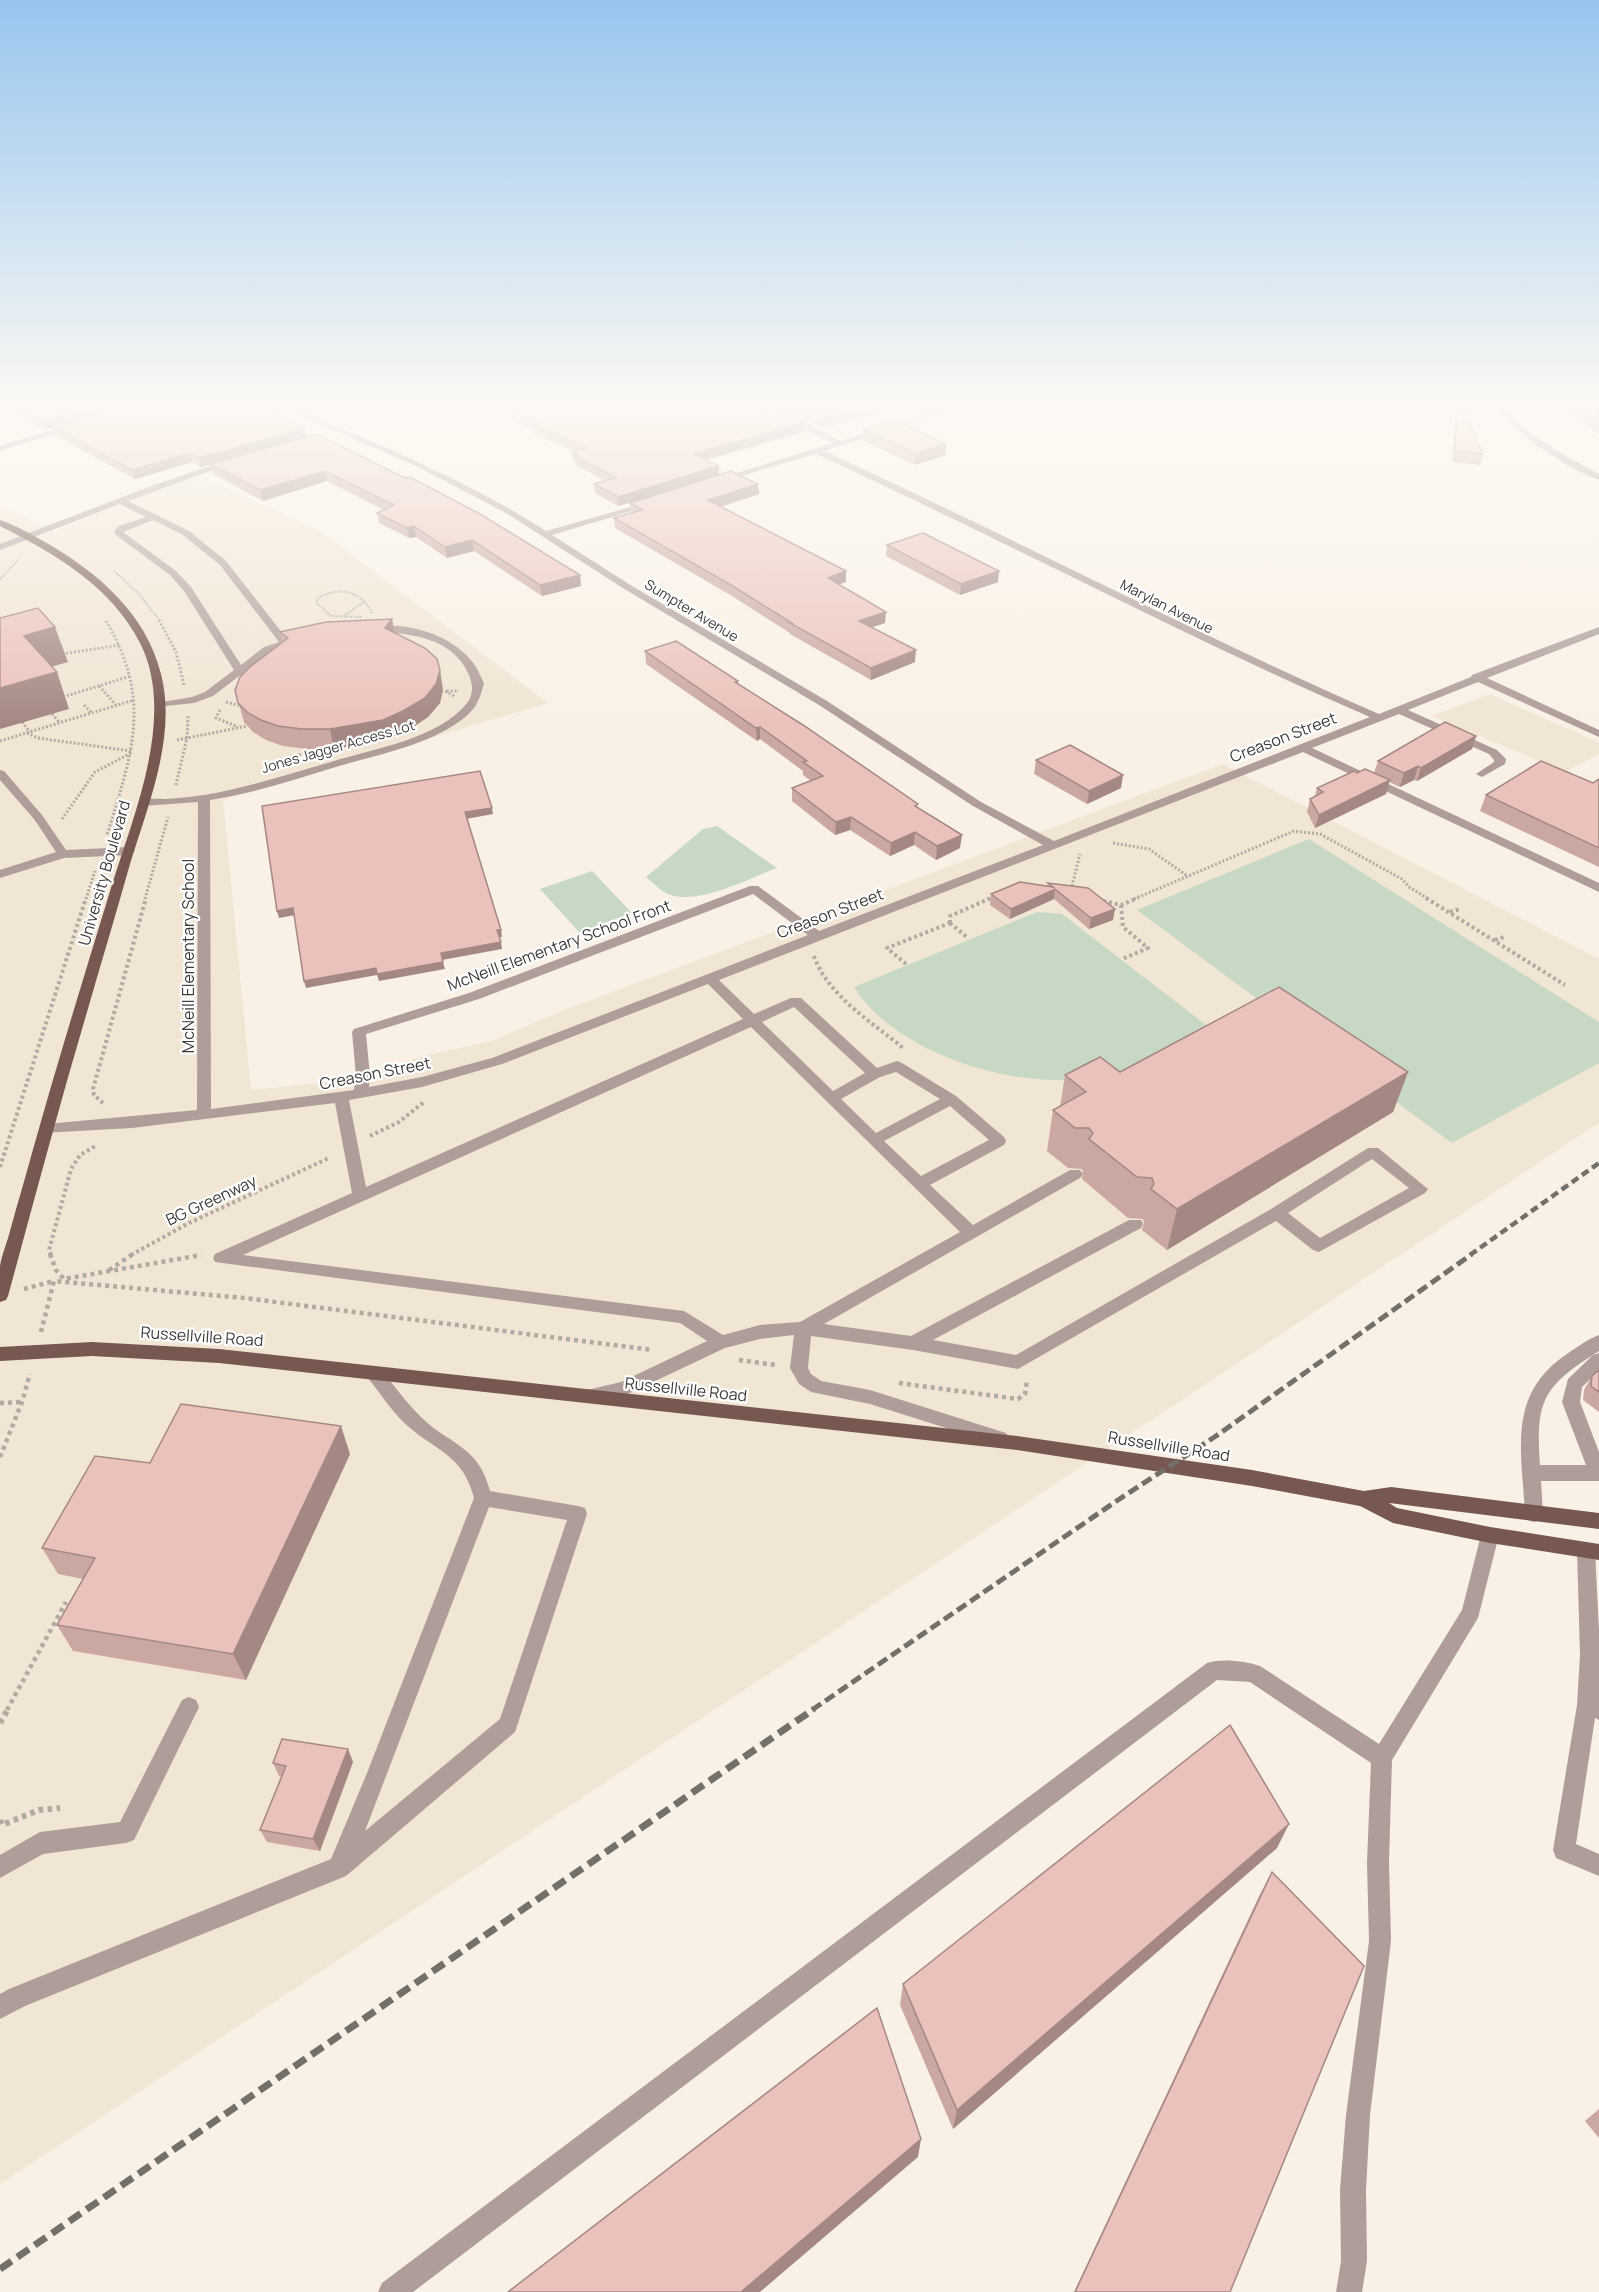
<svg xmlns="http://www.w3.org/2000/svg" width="1599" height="2292" font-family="Manrope,sans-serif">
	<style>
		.built { fill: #f1e5d3 }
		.green { fill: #c7d9c4 }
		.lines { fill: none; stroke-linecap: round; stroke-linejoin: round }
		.path-far4 { stroke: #b1aba3; stroke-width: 2; stroke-dasharray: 1.5 1.5; stroke-linecap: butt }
		.path-far3 { stroke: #b1aba3; stroke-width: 3; stroke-dasharray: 2 2; stroke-linecap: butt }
		.path-far2 { stroke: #b1aba3; stroke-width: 4; stroke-dasharray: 3 3; stroke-linecap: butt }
		.path-far1 { stroke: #b1aba3; stroke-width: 4.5; stroke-dasharray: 4 4; stroke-linecap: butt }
		.path { stroke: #b1aba3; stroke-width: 6; stroke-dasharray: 4.5 4.5; stroke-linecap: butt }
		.minor { fill: #af9d99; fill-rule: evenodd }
		.major { fill: #765850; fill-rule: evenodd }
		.rail-far2 { stroke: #736f69; stroke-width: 4.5; stroke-dasharray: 8 4.5; stroke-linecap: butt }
		.rail-far1 { stroke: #736f69; stroke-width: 5; stroke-dasharray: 11 5; stroke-linecap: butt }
		.rail { stroke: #736f69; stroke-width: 7; stroke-dasharray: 14 7; stroke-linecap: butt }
		.wall { fill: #caa7a1 }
		.shaded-wall { fill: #a48883 }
		.building { fill: #ebc2bb; stroke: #a48883; stroke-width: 1.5 }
		.labels { text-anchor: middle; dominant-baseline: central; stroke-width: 4.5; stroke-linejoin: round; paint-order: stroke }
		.far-street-label { font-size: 14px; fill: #3e3b37; stroke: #fff }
		.street-label { font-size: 16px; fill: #3e3b37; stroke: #fff }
	</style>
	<rect width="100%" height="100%" fill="#f9f1e6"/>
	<g class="built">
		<polygon points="199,475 320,531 548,703 223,800 251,1090 319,1083 363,1076 423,1056 492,1041 559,1012 1223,764 1599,959 1599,1123 0,2184 0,506 58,533 61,529 138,497"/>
		<polygon points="1490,694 1599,743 1599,754 1565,772 1432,716"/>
	</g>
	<g class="green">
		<path d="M717,826L777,868C750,878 691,909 664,892C658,888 652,882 646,877L703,829Z"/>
		<polygon points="1309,839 1599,1022 1599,1063 1452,1143 1137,910"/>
		<polygon points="592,871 632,913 579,932 540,889"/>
		<path d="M1037,912L1062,914L1219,1035C1195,1047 1170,1062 1144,1070C1133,1074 1120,1074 1108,1075C1095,1077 1081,1079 1067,1080C996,1083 893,1049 854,987Z"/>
	</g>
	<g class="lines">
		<g class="path-far4">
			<polyline points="114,571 139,594 160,621"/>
			<polyline points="0,579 19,559"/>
			<polyline points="345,615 364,602"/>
			<path d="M361,617L331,616L317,603V599C337,585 362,591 372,613"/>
		</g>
		<g class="path-far3">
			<polyline points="159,620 176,652 184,685"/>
			<path d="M106,621C153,700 132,753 107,835"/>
			<polyline points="62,654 120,645"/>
			<polyline points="99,686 116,705"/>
			<polyline points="454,696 445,691 459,691"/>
			<polyline points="63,697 131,676"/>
			<polyline points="226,702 241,706"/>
			<polyline points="84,705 92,713"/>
			<polyline points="220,710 216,718 238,727"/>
			<polyline points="52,714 60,723"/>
			<polyline points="22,722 30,732"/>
			<polyline points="27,733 38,738 131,751"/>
			<polyline points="177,740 247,726"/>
			<polyline points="0,741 134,700"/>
			<polyline points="299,755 311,749"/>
			<polyline points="176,785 187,738 188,716"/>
			<polyline points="62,819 95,772 133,752"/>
			<polyline points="1113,843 1149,849 1186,875"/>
			<polyline points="1071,890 1080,854"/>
			<polyline points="86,899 95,871"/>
			<polyline points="145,899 168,817"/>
			<polyline points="988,899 993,897"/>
			<polyline points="1134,899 1294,831 1320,834 1402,879 1409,887 1429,899"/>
		</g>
		<g class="path-far2">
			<polyline points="1426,898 1565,985"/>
			<polyline points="1103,901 1121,905 1138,898"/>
			<polyline points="1121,905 1123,927 1148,948 1122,959"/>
			<polyline points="1450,912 1460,909"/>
			<polyline points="950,923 950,916 991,898"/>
			<polyline points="950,923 968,938"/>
			<polyline points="1495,940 1504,937"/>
			<path d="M814,956C828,996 872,1022 903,1048"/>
			<polyline points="906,964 887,948 950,923"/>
			<polyline points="103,1103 94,1095 93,1089 146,898"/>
			<polyline points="370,1136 399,1122 424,1102"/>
			<polyline points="0,1167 86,898"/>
			<polyline points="51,1255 49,1250 71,1169 80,1155 97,1145"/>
			<polyline points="131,1255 189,1223 329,1158"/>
		</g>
		<g class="path-far1">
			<polyline points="50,1254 56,1270 64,1279 201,1255"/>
			<polyline points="109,1270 133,1254"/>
			<polyline points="24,1289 54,1281"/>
			<polyline points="41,1332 54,1281 244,1298 653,1350"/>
			<polyline points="739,1360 776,1365"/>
			<polyline points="899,1383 1018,1399 1025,1394 1027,1380"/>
			<polyline points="0,1403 22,1402"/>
			<polyline points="0,1457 22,1402 30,1374"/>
			<polyline points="7,1710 66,1602"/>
		</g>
		<g class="path">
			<polyline points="0,1723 8,1709"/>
			<polyline points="0,1820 2,1825 39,1810 60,1808"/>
		</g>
		<g class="minor">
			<path d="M271,403H282C373,442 463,478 546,531L652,501V505L552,535L632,586L827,701L981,802L1054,841L1370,717C1182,636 1002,539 816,454L717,483V479L833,443L746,403C776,403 814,427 841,441L960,403H973L824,451C1010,536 1191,632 1379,714L1471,677L1472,675L1599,627V634L1487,678L1599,730V737L1478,682L1408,710L1497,750L1506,759L1505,764L1482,777L1476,774L1494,762V760L1489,754L1399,714L1312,748L1599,883V892L1303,752L719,980L754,1014L791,998H801L877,1068L897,1061L902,1063L956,1096L1004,1137L1006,1141L1004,1145L930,1185L973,1225L1070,1170H1080L1083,1174L1080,1178L824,1324L911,1336L1129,1220H1141L1143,1224L1141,1228L933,1340L1016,1355L1271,1209L1368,1148H1378L1428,1189L1425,1193L1319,1252L1313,1250L1276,1221L1018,1369L913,1350L811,1336L808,1368L811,1374L821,1381L870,1390L1006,1433L1009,1438L1006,1443L1000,1445L870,1404L811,1392L799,1384L790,1368L794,1335L760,1339L725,1348L630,1393L589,1403L583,1401L580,1396L583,1391L621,1382L707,1341L680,1323L215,1262L213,1258L215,1254L352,1193L335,1103L132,1128L42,1133L40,1129L42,1125L47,1124L197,1110L198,802L143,806L139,805V801C148,798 157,799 166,799C183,798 200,796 216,793C255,785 293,773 331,762C372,749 439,739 467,703C474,694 473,683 468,673C451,637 410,633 374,632L369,629L371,627C404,621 448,633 470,659C476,665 480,675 484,683C480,700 475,711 460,721C425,746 380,754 339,766C297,779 254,793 210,800L211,1109L354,1090L356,1076L352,1032L354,1029L469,993L750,886H758L819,931L1043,845L973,806L819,705L626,590L506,513L416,466ZM753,894L808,935L492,1058L422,1077L369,1087L370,1076L366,1034L479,999ZM708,984L743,1019L366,1187L349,1100L422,1087L502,1064ZM794,1007L865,1073L833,1091L762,1022ZM751,1027L960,1232L800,1322L760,1325L723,1335L684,1311L243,1255ZM896,1072L940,1099L876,1133L841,1099L880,1077ZM950,1106L989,1140L921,1176L884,1141ZM1372,1159L1409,1188L1320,1238L1288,1213Z"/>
			<path d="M1492,403H1500C1526,437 1563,454 1599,474V480C1564,467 1514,433 1492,403Z"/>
			<polygon points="71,424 78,426 0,451 0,446"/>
			<path d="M228,460L235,462L128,501L189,531L226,561L287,639L302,634L307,637L272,651L213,696L194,703L156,707V703L192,697L205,692L234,670L184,591L170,575L116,535L114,531L119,526L146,517L120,504L0,550V544L154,485ZM153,520L183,535L220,565L279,642L264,647L241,665L191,587L176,571L123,532Z"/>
			<polygon points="0,770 4,771 42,815 66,850 129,847 135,851 129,855 64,858 0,878 0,870 56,852 34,819 0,780"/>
			<path d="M1599,1335V1351C1544,1386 1535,1399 1540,1465H1586L1562,1402L1568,1379L1593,1355L1599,1353V1371L1582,1387L1580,1402L1599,1452V1481H1541L1543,1514L1541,1520L1534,1522L1527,1520L1525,1514C1522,1451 1506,1395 1567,1354C1577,1347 1588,1339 1599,1335Z"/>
			<path d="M374,1366L380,1368C393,1384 405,1401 419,1415C448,1445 478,1444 490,1491L578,1506L585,1508L587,1514L515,1732L346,1876L25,2006L0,2019V1994L9,1989L331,1859L367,1773L474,1498C463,1456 440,1453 410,1428C394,1415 381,1394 368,1378L365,1373L368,1368ZM489,1507L567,1520L500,1719L365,1831Z"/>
			<path d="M1490,1527L1497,1529L1499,1535L1478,1618L1392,1760L1389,1863L1391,1941L1370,2115L1366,2190L1367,2261L1362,2292H1336L1341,2261L1340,2190L1346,2115L1369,1941L1367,1863L1371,1763L1250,1682L1217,1680L413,2292H378L382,2283L1207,1663C1221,1658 1246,1661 1260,1666L1379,1744L1462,1610L1481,1535L1483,1529Z"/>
			<polygon points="1586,1542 1593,1544 1595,1550 1599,1631 1599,1720 1595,1718 1576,1844 1599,1854 1599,1876 1556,1858 1553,1850 1577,1705 1580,1655 1577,1550 1579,1544"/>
			<polygon points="189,1697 196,1700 199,1707 134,1840 126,1843 43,1854 0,1878 0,1855 40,1832 120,1822 182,1700"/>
		</g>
		<g class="major">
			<path d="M0,520C15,525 31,534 45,542C97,572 146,613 161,674C177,736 148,805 130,864C116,914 101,963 87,1012C59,1106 34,1201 8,1296L6,1300L0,1302C0,1291 0,1278 0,1266C2,1254 7,1243 10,1231C17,1205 25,1179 32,1153C57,1064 84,976 111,888C133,816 177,716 140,643C111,586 55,554 0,526Z"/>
			<polygon points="92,1342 219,1349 1017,1436 1252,1470 1364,1491 1391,1487 1599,1513 1599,1529 1389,1503 1397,1508 1490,1527 1599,1544 1599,1560 1490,1543 1393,1523 1360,1506 1252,1486 1017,1450 219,1363 92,1356 0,1361 0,1347"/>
		</g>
		<polyline class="rail-far2" points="1470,1255 1599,1163"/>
		<polyline class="rail-far1" points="812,1710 1118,1500 1216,1436 1472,1254"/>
		<polyline class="rail" points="0,2269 814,1709"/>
	</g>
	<g class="wall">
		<polygon points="10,403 304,429 306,437 580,575 581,586 542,596 474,551 447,558 416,537 409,538 379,523 377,513 384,510 327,481 263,501 213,474 211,464 201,467 193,462 135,479 56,436 53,427 45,430 12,412"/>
		<polygon points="791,403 885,403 884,411 831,426 820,427 791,413"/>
		<polygon points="1456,403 1461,403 1483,454 1480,465 1452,462"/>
		<polygon points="1557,403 1599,403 1599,434 1580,422"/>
		<polygon points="511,412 762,413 803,423 803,432 706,460 719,475 758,484 759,494 720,507 846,582 839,584 885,623 871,627 915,662 871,680 790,634 790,633 732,596 615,528 614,518 630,513 630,503 618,506 595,493 594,484 605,481 576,465 576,463 573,461 572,452 574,451 534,434 534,429 512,421"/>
		<polygon points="863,430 946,455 915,465 863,441"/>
		<polygon points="887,545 998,582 960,595 886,556"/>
		<polygon points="392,619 394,633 440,670 443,690 440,703 428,717 407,731 387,739 334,749 307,749 283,746 266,740 253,732 244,722 235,690 282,642 280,632"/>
		<polygon points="645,651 738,681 738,684 918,808 960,848 936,860 914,845 890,856 850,830 835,835 792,801 792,788 811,781 803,775 803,771 760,739 757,741 646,664"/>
		<polygon points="1476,736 1472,749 1417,781 1414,780 1400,787 1389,782 1386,794 1315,828 1307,812 1310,799 1315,796 1317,788 1357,773 1374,773 1378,761"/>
		<polygon points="1036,760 1121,788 1087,804 1034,774"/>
		<polygon points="1599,779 1599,867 1480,811 1486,795 1593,783"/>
		<polygon points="1048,883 1113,920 1089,929 1054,899 1010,919 990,905 991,894 1047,886"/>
		<polygon points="1120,1072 1408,1072 1393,1112 1167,1250 1142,1230 1144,1222 1143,1219 1128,1218 1082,1179 1083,1171 1082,1169 1068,1168 1047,1151 1053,1110 1060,1107 1065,1075"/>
		<polygon points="1599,1370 1599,1412 1583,1400 1584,1390 1592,1376"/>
		<polygon points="350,1454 246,1680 73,1651 57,1625 83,1579 58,1574 42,1548"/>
		<polygon points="353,1762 320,1851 267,1842 260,1830 281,1776 279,1776 273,1763"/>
		<polygon points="1277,1848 953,2129 900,2005 903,1984"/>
		<polygon points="1272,1872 1230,2292 1074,2292 1260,1894"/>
		<polygon points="1599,2109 1599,2138 1585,2121"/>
	</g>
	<g class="shaded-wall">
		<polygon points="100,403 131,403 45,430 42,421"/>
		<polygon points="872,403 885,403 884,411 831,426 820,427 820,416"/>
		<polygon points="803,423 803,432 694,463 693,454"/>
		<polygon points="304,429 306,438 201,467 199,458"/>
		<polygon points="946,444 946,455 915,465 916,453"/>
		<polygon points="190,453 193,462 135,479 132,470"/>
		<polygon points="719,466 719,475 618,506 618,497"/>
		<polygon points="325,471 327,481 263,501 260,490"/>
		<polygon points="758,484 759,494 708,511 708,500"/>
		<polygon points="414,526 416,537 409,538 407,528"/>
		<polygon points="472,540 474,551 447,558 445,547"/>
		<polygon points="846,571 846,582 828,588 828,578"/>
		<polygon points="999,571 998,582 960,595 961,584"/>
		<polygon points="580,575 581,586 542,596 540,585"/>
		<polygon points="886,612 885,623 858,632 859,621"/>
		<polygon points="392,619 395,638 385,628"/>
		<polygon points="55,627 68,662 37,671 24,636"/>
		<polygon points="916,650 915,662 871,680 871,668"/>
		<polygon points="440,670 443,690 440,703 428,717 407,731 387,739 334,749 330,729"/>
		<polygon points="57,672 69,709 0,729 0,688"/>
		<polygon points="760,727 760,739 757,741 756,728"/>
		<polygon points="1476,736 1472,749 1417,781 1421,768"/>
		<polygon points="1418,766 1414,780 1400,787 1404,773"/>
		<polygon points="1123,775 1121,788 1087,804 1089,791"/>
		<polygon points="1390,780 1386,794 1315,828 1319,815"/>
		<polygon points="492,808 493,814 466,819 465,812"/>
		<polygon points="851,817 850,830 835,835 836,822"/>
		<polygon points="915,832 914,845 890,856 891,843"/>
		<polygon points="962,835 960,848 936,860 937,846"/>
		<polygon points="1055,889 1054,899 1010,919 1011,909"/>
		<polygon points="293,908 295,915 279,918 277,911"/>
		<polygon points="1115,909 1113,920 1089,929 1091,918"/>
		<polygon points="497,930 501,930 502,937 498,937"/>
		<polygon points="501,942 502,949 442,960 441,953"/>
		<polygon points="443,962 445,969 379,981 377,975 306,988 304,981 376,968"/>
		<polygon points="1408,1072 1393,1112 1167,1250 1177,1209"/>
		<polygon points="341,1426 350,1454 246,1680 233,1654"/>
		<polygon points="348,1749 353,1762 320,1851 313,1839"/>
		<polygon points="1289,1824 1277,1848 953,2129 957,2110"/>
		<polygon points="921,2139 918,2157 760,2292 741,2292"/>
	</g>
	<g class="building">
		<polygon points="10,403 100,403 42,421"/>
		<polygon points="129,403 246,403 268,412 271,411 304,429 199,458 190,453 132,470 53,427"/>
		<polygon points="538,403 738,403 762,413 773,409 803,423 693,454 719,466 618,497 594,484 616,478 575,456 578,455 572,452 586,448 533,425 540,423 511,412"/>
		<polygon points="794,403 873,403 831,415 820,416"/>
		<polygon points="1457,403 1461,403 1483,454 1455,451"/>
		<polygon points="1573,403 1599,403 1599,421 1584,412"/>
		<polygon points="892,420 946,444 916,453 863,430"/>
		<polygon points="316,434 405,478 410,477 480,514 580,575 540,585 472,540 445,547 414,526 407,528 377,513 394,505 325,471 260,490 211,464"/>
		<polygon points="731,471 758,484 708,500 846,571 828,578 886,612 859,621 916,650 871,668 790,623 792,623 731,585 614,518 642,510 630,503"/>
		<polygon points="923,533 999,571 961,584 887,545"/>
		<polygon points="38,608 55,627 24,636 57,672 0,688 0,618"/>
		<polygon points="392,619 385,628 425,648 437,659 440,670 436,684 425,698 403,711 383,720 330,729 302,729 278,726 261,720 248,713 238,703 235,690 240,677 251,666 288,638 280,632 326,622"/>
		<polygon points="676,641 738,681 735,682 803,725 918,804 915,806 962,835 937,846 915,832 891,843 851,817 836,822 792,788 823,776 803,762 807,761 760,727 756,728 645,651"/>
		<polygon points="1445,722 1476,736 1421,768 1418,766 1404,773 1378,761"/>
		<polygon points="1070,745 1123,775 1089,791 1036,760"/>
		<polygon points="1541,761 1593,783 1599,779 1599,848 1486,795"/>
		<polygon points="1365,769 1390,780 1319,815 1310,799 1323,792 1317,788 1354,771 1357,773"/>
		<polygon points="480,771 492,808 465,812 501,930 497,930 501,942 441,953 443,962 377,974 376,968 304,981 293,908 277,911 262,806"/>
		<polygon points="1020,882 1053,887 1048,883 1088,888 1115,909 1091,918 1055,889 1011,909 991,894"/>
		<polygon points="1279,987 1408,1072 1177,1209 1151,1189 1154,1184 1152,1178 1137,1177 1089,1139 1093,1133 1089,1128 1075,1128 1053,1110 1086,1092 1065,1075 1100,1057 1120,1072"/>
		<polygon points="1599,1370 1599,1392 1591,1386 1592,1376"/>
		<polygon points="181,1404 341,1426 233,1654 57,1625 95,1558 42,1548 95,1456 150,1463"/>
		<polygon points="1230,1725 1289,1824 957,2110 903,1984"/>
		<polygon points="282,1739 348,1749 313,1839 260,1830 286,1766 273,1763"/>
		<polygon points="1272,1872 1364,1966 1230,2292 1075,2292"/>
		<polygon points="877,2008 921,2139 741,2292 508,2292"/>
	</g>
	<linearGradient id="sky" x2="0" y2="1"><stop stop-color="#97c5ee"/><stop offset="0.56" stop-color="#fcf9f4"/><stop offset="1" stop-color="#fcf9f4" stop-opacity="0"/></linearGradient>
	<rect width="1599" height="724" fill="url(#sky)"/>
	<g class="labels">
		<g class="far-street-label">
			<text transform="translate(1167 606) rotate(27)">Marylan Avenue</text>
			<text transform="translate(692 610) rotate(31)">Sumpter Avenue</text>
			<text transform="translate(338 746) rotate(-16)">Jones Jagger Access Lot</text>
		</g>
		<g class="street-label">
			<text transform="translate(1283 737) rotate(-21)">Creason Street</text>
			<text transform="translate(104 873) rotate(-74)">University Boulevard</text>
			<text transform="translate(830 913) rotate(-21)">Creason Street</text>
			<text transform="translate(559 945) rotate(-20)">McNeill Elementary School Front</text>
			<text transform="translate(188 956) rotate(-90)">McNeill Elementary School</text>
			<text transform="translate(375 1073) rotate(-11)">Creason Street</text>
			<text transform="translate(211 1200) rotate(-25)">BG Greenway</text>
			<text transform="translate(202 1336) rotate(4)">Russellville Road</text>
			<text transform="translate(686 1389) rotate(6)">Russellville Road</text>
			<text transform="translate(1169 1446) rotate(9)">Russellville Road</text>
		</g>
	</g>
</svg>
